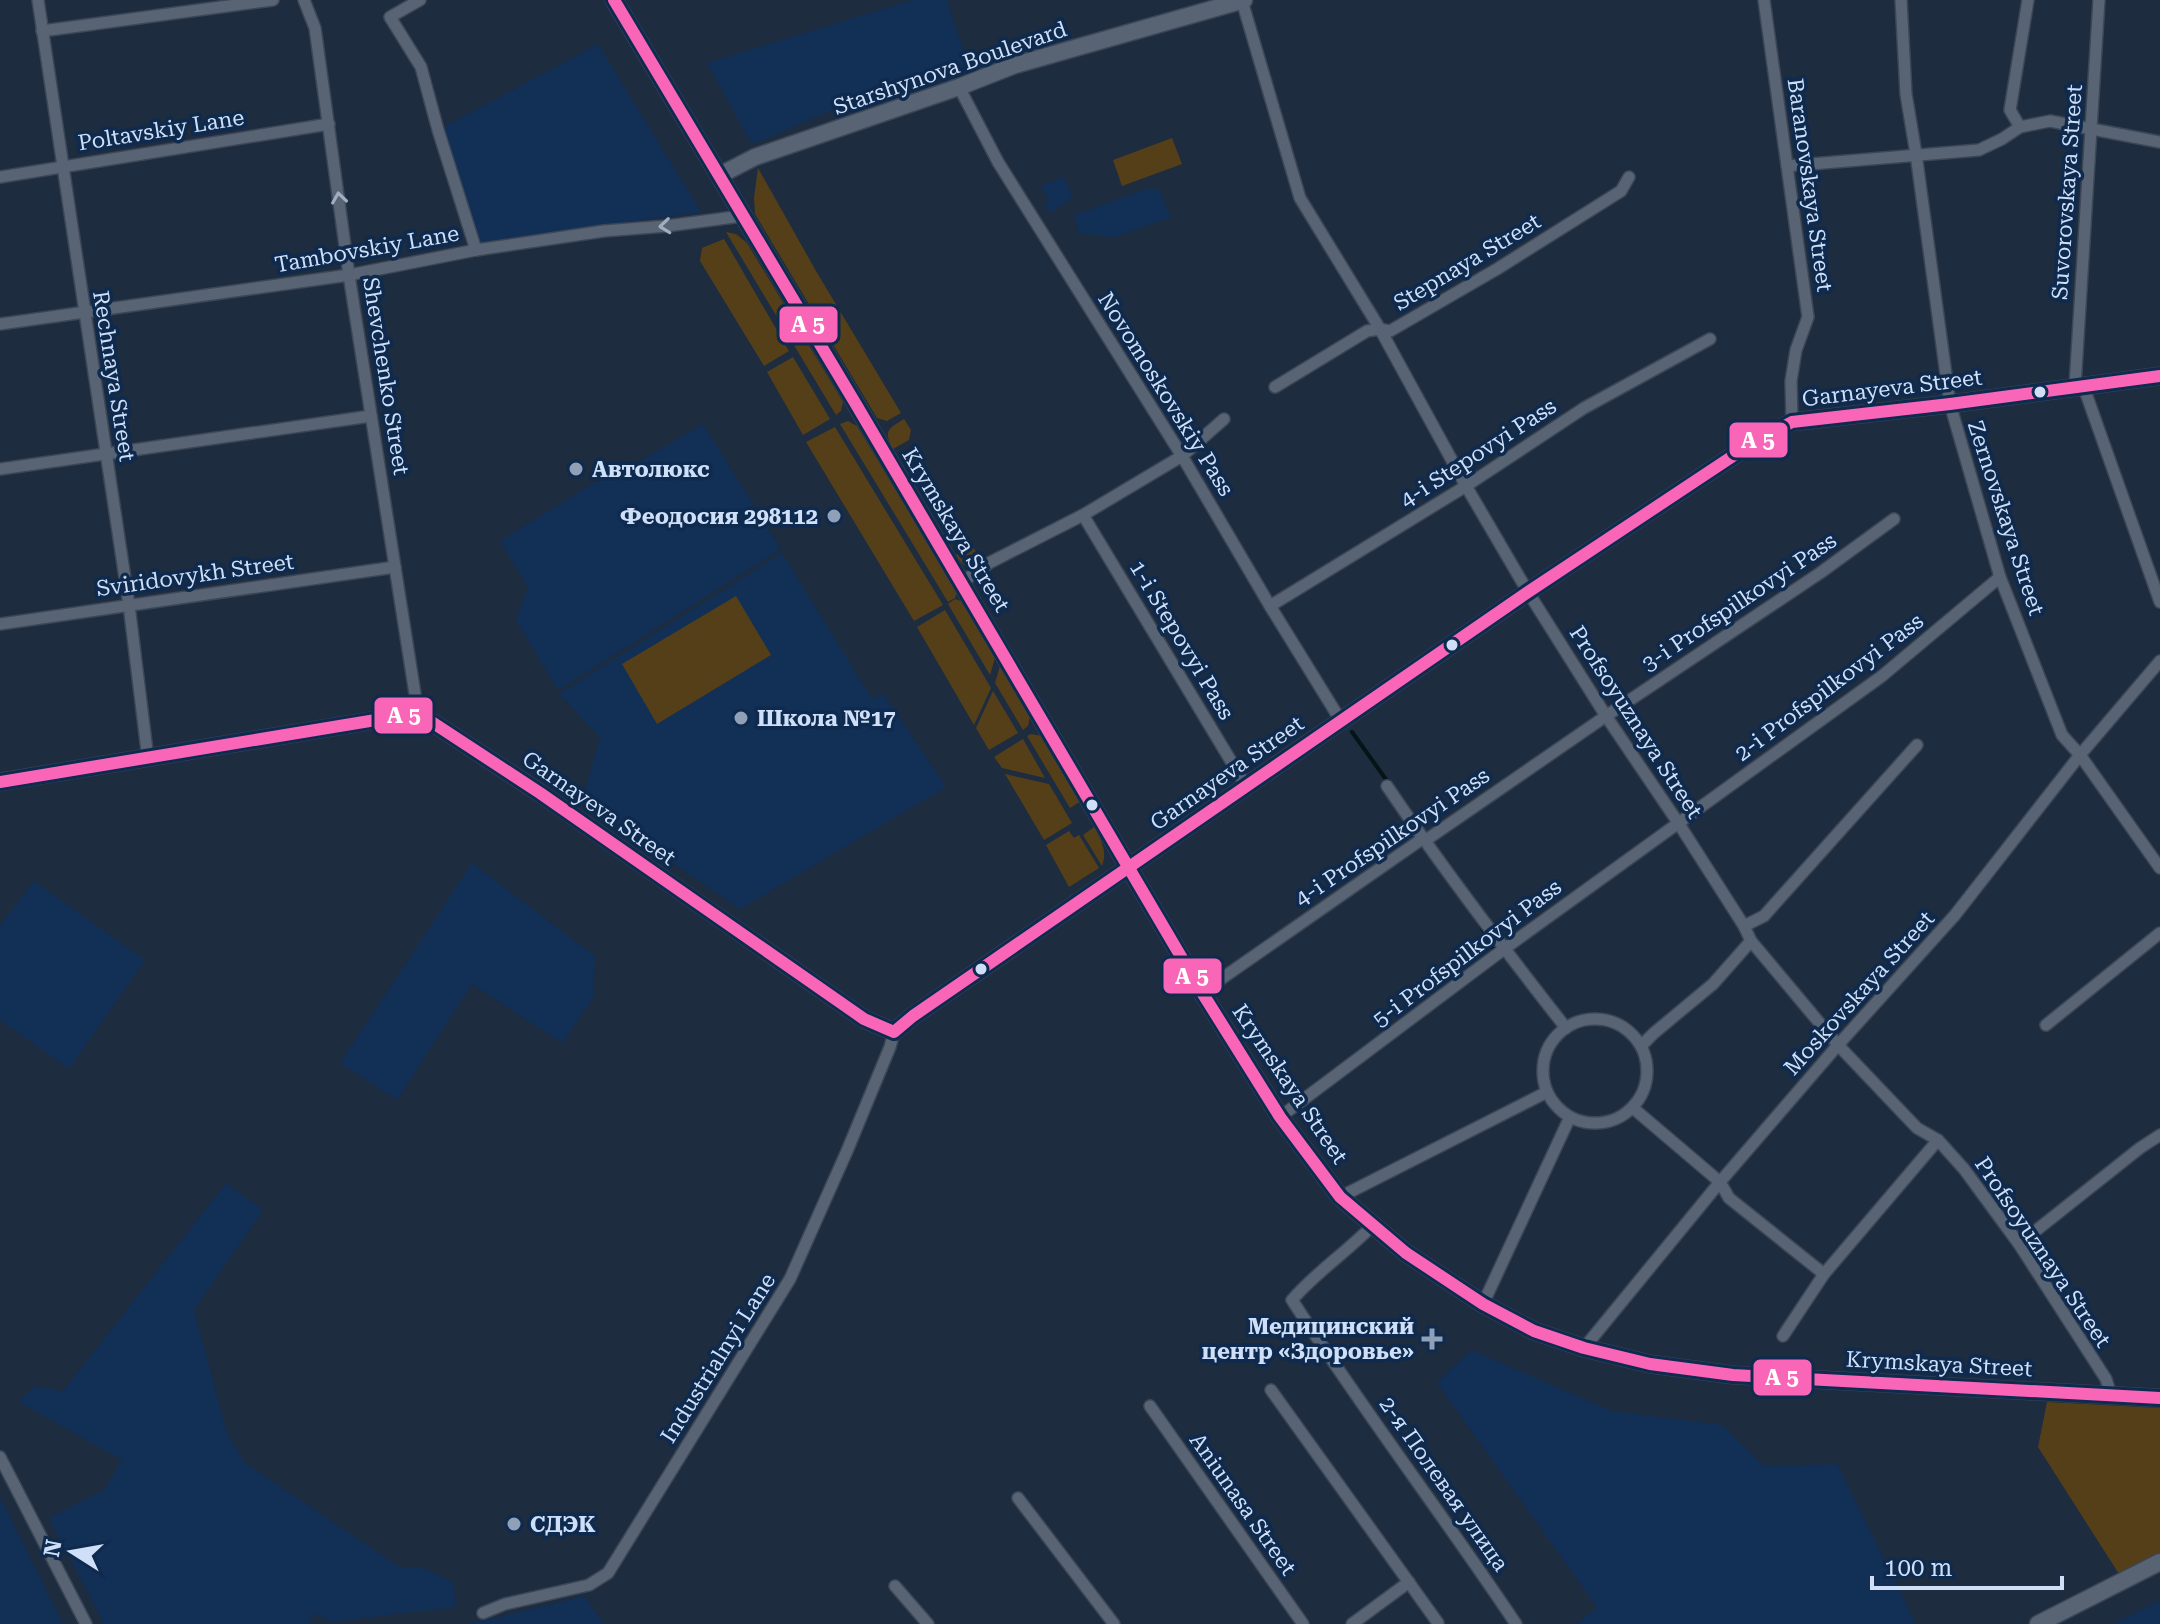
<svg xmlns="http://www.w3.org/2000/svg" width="2160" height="1624" font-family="'Roboto Serif',serif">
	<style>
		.built { fill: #122f56 }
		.green { fill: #553f19 }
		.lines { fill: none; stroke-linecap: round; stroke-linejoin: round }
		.stream { stroke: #041417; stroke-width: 4 }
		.street-casing { stroke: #3b4657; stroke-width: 14 }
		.secondary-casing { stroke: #3b4657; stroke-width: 19 }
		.street { stroke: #586473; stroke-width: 11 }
		.secondary { stroke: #586473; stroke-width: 16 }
		.bus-1-casing { stroke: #0e2a4e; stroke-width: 18 }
		.bus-1 { stroke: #fa66b7; stroke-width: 12 }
		.oneway { stroke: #9faec2 }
		.bus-dot { fill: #cedff7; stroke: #0e2a4e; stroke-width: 3 }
		.poi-dot { fill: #90a0b7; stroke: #0e2a4e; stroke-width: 3 }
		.labels { text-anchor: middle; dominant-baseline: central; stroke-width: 7; stroke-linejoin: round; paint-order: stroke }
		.street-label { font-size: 22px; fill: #cedff7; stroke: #0e2a4e }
		.poi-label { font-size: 22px; font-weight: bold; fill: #cedff7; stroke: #0e2a4e; text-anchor: start }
		.line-badge { stroke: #0e2a4e; stroke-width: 3 }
		.badge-label { font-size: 22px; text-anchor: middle; font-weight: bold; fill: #fff }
	</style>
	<rect width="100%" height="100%" fill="#1d2c3f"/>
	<g class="built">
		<polygon points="912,0 947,0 968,65 840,107 758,142 751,143 707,63"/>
		<polygon points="598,44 701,212 480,242 438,130"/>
		<polygon points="1064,177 1073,198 1049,213 1044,203 1049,200 1041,186"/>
		<polygon points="1159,189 1171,217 1115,237 1079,233 1074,215 1144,190"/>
		<polygon points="703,424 781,549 558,690 516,620 528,587 500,541 590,485 623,471"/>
		<polygon points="782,553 872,699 883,693 946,787 740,909 582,801 600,737 559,694"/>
		<polygon points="472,863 595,956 593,998 562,1043 472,984 397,1100 340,1063"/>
		<polygon points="34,881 145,960 69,1069 0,1020 0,925"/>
		<polygon points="226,1183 263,1210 194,1310 227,1433 245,1463 401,1568 423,1568 453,1582 456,1607 331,1622 315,1613 308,1624 104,1624 49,1518 104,1490 122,1460 19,1402 33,1386 63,1391"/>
		<polygon points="1471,1350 1612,1411 1722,1425 1764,1466 1837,1464 1916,1624 1577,1624 1597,1607 1437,1383"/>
		<polygon points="0,1498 15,1527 63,1624 0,1624"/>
		<polygon points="584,1596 604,1624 467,1624 499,1617"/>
		<polygon points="2160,1600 2160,1624 2113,1624"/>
	</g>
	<g class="green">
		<polygon points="1172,138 1182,164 1122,186 1113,160"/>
		<polygon points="758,168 816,271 901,413 887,421 877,418 755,214 754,198"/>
		<polygon points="726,232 736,234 747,243 843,402 841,411 836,415"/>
		<polygon points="724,239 789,351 764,366 700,261 702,248"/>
		<polygon points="793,357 830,419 803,435 767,372"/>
		<path d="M904,419L911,430L909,440L893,449C883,430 888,429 904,419Z"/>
		<polygon points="848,421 857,426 957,592 955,598 948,602 840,424"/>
		<polygon points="835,427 943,605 914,621 806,442"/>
		<path d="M972,546L982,560C969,570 964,569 956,555Z"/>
		<polygon points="736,596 771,655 657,724 622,664"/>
		<polygon points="955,599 961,601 995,658 990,675 948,604"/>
		<polygon points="945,610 991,688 974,725 917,627"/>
		<polygon points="1000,666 1030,716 1028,726 1023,730 995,683"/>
		<polygon points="993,691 1018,733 989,750 976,728"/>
		<polygon points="1031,734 1042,736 1081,801 1070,808 1027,736"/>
		<polygon points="1023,739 1045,778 1002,768 994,757"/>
		<polygon points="1005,774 1049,784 1072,823 1044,840"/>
		<path d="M1094,827C1101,840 1108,851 1102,866L1083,835Z"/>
		<polygon points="1069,831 1074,838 1079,835 1099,868 1069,887 1046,845"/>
		<polygon points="2047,1402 2160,1408 2160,1553 2119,1574 2038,1447"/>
	</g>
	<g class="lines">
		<g class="stream">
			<polyline points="1352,732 1390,785"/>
			<polyline points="1481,926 1493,948"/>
		</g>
		<g class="street-casing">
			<g id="street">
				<polyline points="38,0 129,605 148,759"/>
				<polyline points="304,0 315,28 349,275 418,713"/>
				<polyline points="420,0 390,17 421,67 438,130 476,250"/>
				<polyline points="1764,0 1808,317 1796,350 1791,381 1792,422"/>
				<polyline points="1901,0 1906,94 1916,154 1950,404 2000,577 2062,735 2080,755 2160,868"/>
				<polyline points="1242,1 1300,198 1380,329 1466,486 1528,592 1606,716 1679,824 1744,926 1751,941 1838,1045 1917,1128 1938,1140 1964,1169 2019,1244 2106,1379 2111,1395"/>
				<polyline points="42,31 273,0"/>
				<polyline points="959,87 998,162 1182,456 1270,606 1341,721"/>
				<polyline points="2020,127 2010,110 2028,0"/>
				<polyline points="1787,166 1979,150 2002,139 2020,127 2050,121 2160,142"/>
				<polyline points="0,177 329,124"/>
				<polyline points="0,324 349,275 476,250 604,231 667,226 742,216"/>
				<polyline points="2083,385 2160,602"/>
				<polyline points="2075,386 2099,0"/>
				<polyline points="1275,387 1367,331 1380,329 1390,331 1497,269 1621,191 1629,177"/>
				<polyline points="0,469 371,416"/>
				<polyline points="1083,515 1246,786"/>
				<polyline points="961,583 989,563 1083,515 1182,456 1224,419"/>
				<polyline points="1270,606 1466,486 1584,408 1710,339"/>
				<polyline points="0,624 395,567"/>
				<path d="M1387,786C1443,869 1504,949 1566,1028"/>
				<polyline points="1744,926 1764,916 1917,745"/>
				<polyline points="1203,994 1221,979 1422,839 1429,838 1606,716 1820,573 1894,519"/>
				<circle cx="1595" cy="1071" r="52"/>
				<polyline points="2046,1025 2160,933"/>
				<polyline points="1641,1046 1654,1033 1713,984 1751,941"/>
				<polyline points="1633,1108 1720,1182 1729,1198 1824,1274"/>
				<polyline points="1280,1117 1504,949 1882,676 2000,577"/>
				<polyline points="1340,1197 1547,1092"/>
				<path d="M1373,1225C1347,1252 1316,1272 1292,1300C1363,1410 1443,1515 1516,1624"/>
				<polyline points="2019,1244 2140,1148 2160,1135"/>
				<polyline points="1483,1304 1570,1117"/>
				<polyline points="1783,1336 1824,1274 1938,1140"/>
				<polyline points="1584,1348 1720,1182 1838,1045 1955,915 2080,755 2160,661"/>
				<polyline points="1271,1390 1438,1623"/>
				<polyline points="1150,1406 1303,1624"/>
				<polyline points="0,1457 86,1624"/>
				<polyline points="1018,1498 1114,1624"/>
				<polyline points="895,1586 928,1624"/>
				<polyline points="483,1613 505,1604 589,1585 608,1573 790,1279 847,1151 890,1047 894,1032"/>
				<polyline points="1352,1624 1409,1582"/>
			</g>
		</g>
		<g class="secondary-casing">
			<g id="secondary">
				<polyline points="614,0 857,406 1203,994 1280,1117 1340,1197 1406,1253 1483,1304 1534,1331 1584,1348 1650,1364 1733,1375 2160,1398"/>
				<polyline points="720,175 755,157 959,87 1015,65 1244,0"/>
				<polyline points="0,782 418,713 540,793 864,1019 894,1032 913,1016 1528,592 1751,444 1792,422 1950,404 2160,376"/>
				<polyline points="2038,1624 2160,1562"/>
			</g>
		</g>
		<use href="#street" class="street"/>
		<use href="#secondary" class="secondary"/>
		<g class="bus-1-casing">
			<g id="bus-1">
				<polyline points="614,0 857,406 1203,994 1280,1117 1340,1197 1406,1253 1483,1304 1534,1331 1584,1348 1650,1364 1733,1375 2160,1398"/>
				<polyline points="0,782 418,713 540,793 864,1019 894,1032 913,1016 1528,592 1751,444 1792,422 1950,404 2160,376"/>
			</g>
		</g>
		<use href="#bus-1" class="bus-1"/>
	</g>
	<defs><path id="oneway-chevron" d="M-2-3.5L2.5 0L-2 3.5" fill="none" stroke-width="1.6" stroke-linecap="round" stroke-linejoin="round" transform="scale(2)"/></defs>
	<g class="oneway">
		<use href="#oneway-chevron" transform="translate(339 198) rotate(-98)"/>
		<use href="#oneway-chevron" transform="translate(665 226) rotate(174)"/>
	</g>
	<g class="bus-dot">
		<circle cx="2040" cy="392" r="7"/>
		<circle cx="1452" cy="645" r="7"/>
		<circle cx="1092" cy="805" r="7"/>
		<circle cx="981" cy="969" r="7"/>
	</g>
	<g class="poi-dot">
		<circle cx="576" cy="469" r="8"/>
		<circle cx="834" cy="516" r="8"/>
		<circle cx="741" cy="718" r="8"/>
		<path d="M1428 1327h8v8h8v8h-8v8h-8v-8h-8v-8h8z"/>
		<circle cx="514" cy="1524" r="8"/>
	</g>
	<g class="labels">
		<g class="street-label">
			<text transform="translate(950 68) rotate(-19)">Starshynova Boulevard</text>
			<text transform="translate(161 130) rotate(-9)">Poltavskiy Lane</text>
			<text transform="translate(1810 185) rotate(82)">Baranovskaya Street</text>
			<text transform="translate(2067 192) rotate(-86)">Suvorovskaya Street</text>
			<text transform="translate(367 249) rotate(-10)">Tambovskiy Lane</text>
			<text transform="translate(1467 262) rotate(-31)">Stepnaya Street</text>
			<text transform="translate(114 376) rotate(81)">Rechnaya Street</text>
			<text transform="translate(386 376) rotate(81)">Shevchenko Street</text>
			<text transform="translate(1892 388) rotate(-7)">Garnayeva Street</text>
			<text transform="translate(1166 394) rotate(58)">Novomoskovskiy Pass</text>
			<text transform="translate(1478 453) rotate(-33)">4-i Stepovyi Pass</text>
			<text transform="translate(2006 518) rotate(72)">Zernovskaya Street</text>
			<text transform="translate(956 530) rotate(59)">Krymskaya Street</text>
			<text transform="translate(195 575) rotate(-8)">Sviridovykh Street</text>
			<text transform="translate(1739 602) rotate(-34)">3-i Profspilkovyi Pass</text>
			<text transform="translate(1182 640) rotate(59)">1-i Stepovyi Pass</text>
			<text transform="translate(1829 687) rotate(-37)">2-i Profspilkovyi Pass</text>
			<text transform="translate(1636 722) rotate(57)">Profsoyuznaya Street</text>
			<text transform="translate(1227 773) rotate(-35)">Garnayeva Street</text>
			<text transform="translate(599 808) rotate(35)">Garnayeva Street</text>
			<text transform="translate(1392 837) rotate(-34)">4-i Profspilkovyi Pass</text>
			<text transform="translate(1467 953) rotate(-37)">5-i Profspilkovyi Pass</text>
			<text transform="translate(1859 993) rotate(-48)">Moskovskaya Street</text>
			<text transform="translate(1290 1084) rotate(56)">Krymskaya Street</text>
			<text transform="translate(2043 1252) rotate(56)">Profsoyuznaya Street</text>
			<text transform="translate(718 1358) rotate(-58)">Industrialnyi Lane</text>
			<text transform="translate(1939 1364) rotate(3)">Krymskaya Street</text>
			<text transform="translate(1444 1484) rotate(55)">2-я Полевая улица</text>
			<text transform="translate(1243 1504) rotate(55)">Aniunasa Street</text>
		</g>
		<g class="poi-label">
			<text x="592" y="469">Автолюкс</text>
			<text x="818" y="516" text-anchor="end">Феодосия 298112</text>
			<text x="757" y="718">Школа №17</text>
			<text x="1414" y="1326" text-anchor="end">Медицинский<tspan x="1414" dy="25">центр «Здоровье»</tspan></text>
			<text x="530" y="1524">СДЭК</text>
		</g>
	</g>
	<g class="line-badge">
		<rect x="778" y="305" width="61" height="39" rx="8" fill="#fa66b7"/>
		<rect x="1728" y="421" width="61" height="38" rx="8" fill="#fa66b7"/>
		<rect x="373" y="696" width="61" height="39" rx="8" fill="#fa66b7"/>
		<rect x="1162" y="957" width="61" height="38" rx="8" fill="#fa66b7"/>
		<rect x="1752" y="1358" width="61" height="39" rx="8" fill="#fa66b7"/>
	</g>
	<g class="badge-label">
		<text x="808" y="332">A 5</text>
		<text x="1758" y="448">A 5</text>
		<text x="404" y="723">A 5</text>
		<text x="1192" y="984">A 5</text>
		<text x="1782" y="1385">A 5</text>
	</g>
	<g transform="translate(72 1552) rotate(281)" stroke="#0e2a4e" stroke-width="6" paint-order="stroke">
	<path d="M0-6L14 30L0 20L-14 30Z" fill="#cedff7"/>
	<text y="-12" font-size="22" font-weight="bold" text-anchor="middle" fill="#cedff7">N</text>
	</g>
	<path d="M1872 1576v12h190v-12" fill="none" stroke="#cedff7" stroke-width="4"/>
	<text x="1884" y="1576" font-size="24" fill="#cedff7" stroke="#0e2a4e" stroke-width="6" paint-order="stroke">100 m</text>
</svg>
